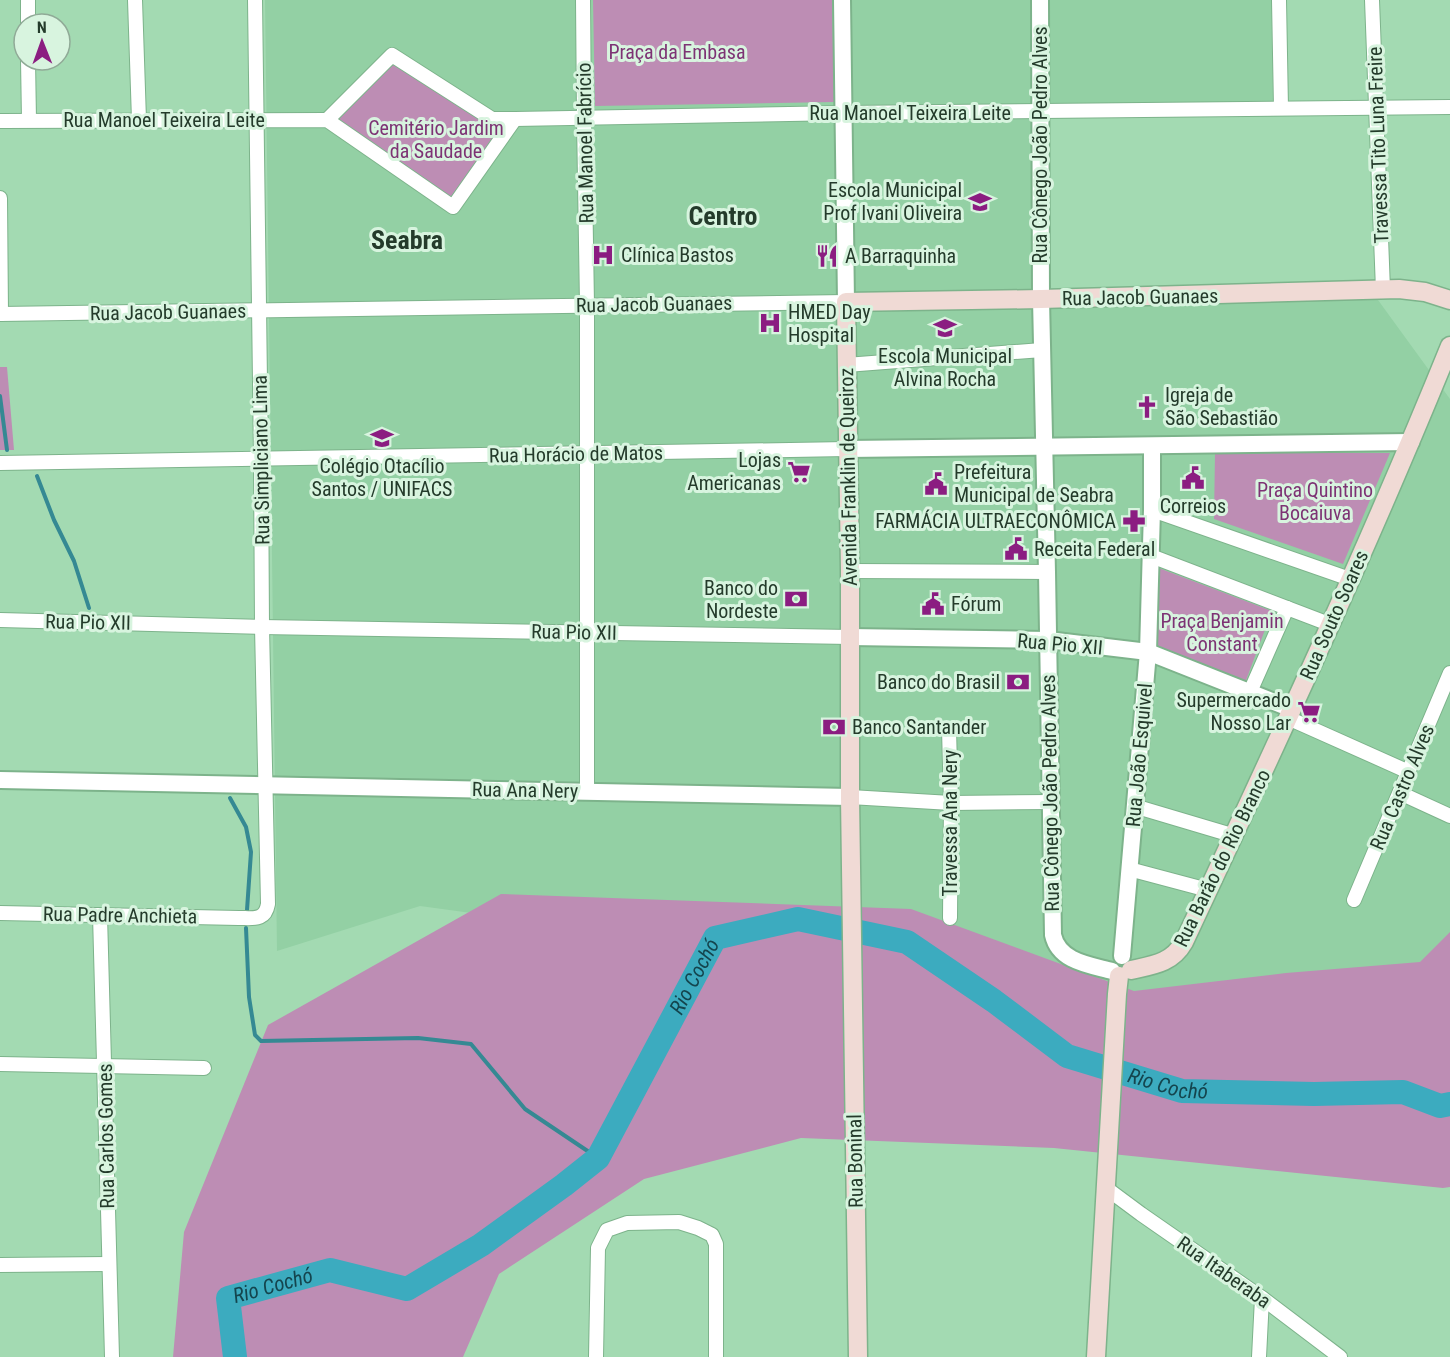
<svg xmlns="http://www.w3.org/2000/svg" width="1450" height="1357" font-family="'Roboto Condensed',sans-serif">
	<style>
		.built { fill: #93d0a4 }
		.green { fill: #bd8db4 }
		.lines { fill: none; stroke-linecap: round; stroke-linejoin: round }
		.stream { stroke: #358993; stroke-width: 4 }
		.river { stroke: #3cabbf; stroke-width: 24 }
		.minor-casing { stroke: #7db38b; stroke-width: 16 }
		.tertiary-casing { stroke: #7db38b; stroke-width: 20 }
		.secondary-casing { stroke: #7db38b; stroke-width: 21 }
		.minor { stroke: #fff; stroke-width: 14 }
		.tertiary { stroke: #fff; stroke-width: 16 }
		.secondary { stroke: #f0dad5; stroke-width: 18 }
		.labels { text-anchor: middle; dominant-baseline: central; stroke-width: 6; stroke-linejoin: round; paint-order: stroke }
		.park-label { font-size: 20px; fill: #7d3374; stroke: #d8f4df }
		.street-label { font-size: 20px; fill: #243b2b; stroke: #d8f4df }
		.poi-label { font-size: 20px; fill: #243b2b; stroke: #d8f4df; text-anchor: start }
		.water-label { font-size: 21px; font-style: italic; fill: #14454e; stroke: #d8f4df }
		.district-label { font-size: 26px; font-weight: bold; fill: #243b2b; stroke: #d8f4df }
	</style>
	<rect width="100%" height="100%" fill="#a3dab2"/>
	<polygon class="built" points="265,0 1271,0 1273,104 1045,116 1045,292 1370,289 1450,399 1450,974 1109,999 420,906 277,951"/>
	<g class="green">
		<polygon points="593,0 832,0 834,102 595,106"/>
		<polygon points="392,59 501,132 452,202 332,118"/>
		<polygon points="0,367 7,367 14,450 0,450"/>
		<polygon points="1215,453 1390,453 1343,564 1214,519"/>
		<polygon points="1156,567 1272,611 1245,683 1156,648"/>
		<polygon points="501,894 911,909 1134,991 1286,973 1420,962 1450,932 1450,1187 1443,1188 1054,1148 801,1138 644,1179 499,1274 463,1357 173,1357 184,1232 268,1025"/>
	</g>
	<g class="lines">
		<g class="stream">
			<polyline points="0,396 7,450"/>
			<polyline points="37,476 54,520 74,561 89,608"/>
			<polyline points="230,798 246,827 251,852 247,910"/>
			<polyline points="246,928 249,997 255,1035 261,1041 418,1038 471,1044 525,1109 598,1158"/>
		</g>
		<path class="river" id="s1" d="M235,1357L228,1298L330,1270L407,1289L481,1245L564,1185L598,1158L715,938L798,919L907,942L994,1001L1067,1056L1182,1091L1314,1094L1403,1092L1440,1106L1450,1104"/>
		<g class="minor-casing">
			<g id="minor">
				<polyline points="28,0 28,24"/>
				<polyline points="135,0 139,120"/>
				<polyline points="583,0 584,118 587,305 587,790"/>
				<polyline points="1279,0 1281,108"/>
				<polyline points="1372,0 1383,290"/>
				<polyline points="28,60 29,120"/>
				<polyline points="327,120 392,55 492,119 515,119 844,113 1450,107"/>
				<polyline points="0,121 327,120 453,207 515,119"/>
				<polyline points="0,198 1,314"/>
				<polyline points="0,314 846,302"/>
				<polyline points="846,365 1042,350"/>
				<polyline points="0,463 847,449"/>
				<polyline points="1152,510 1350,579"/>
				<polyline points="1151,556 1329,624"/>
				<polyline points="850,571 1047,572"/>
				<polyline points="0,620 262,627 850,637"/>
				<polyline points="1250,692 1287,608"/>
				<polyline points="1288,718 1409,772"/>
				<polyline points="949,729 951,803 950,918"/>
				<polyline points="1400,793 1450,816"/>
				<polyline points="850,797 951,803 1050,802"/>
				<polyline points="1134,806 1235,836"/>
				<polyline points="1129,869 1208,890"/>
				<polyline points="1354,900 1450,673"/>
				<path d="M0,913L239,918C254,918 265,921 268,904L262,627L261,459L255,0"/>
				<polyline points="100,915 112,1357"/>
				<polyline points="0,1064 204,1068"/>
				<polyline points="1106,1188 1141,1214 1262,1298 1340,1357"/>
				<polyline points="0,1265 109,1264"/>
				<polyline points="596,1357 598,1248 607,1230 627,1223 679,1222 698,1228 712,1235 716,1244 716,1357"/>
				<polyline points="1259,1357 1262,1298"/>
			</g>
		</g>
		<g class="tertiary-casing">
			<g id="tertiary">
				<polyline points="842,0 846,302"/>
				<path d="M1040,0L1041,299L1047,572L1053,935C1059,962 1090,965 1112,971"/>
				<polyline points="847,449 1411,442"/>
				<polyline points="850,637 1048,640 1148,652 1292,709"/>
				<path d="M0,780C283,787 567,790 850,797"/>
				<polyline points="1122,956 1148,652 1152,510 1152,446"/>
			</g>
		</g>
		<g class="secondary-casing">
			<g id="secondary">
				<path d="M1131,970C1154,965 1172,963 1184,942C1276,745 1368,548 1450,346"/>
				<polyline points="858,1357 850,797 850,571 846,302 1041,299 1399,289 1425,292 1450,300"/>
				<polyline points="1096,1357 1117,994 1119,976"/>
			</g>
		</g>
		<use href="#minor" class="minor"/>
		<use href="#tertiary" class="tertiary"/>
		<use href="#secondary" class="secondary"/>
	</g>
	<defs>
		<g id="school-bare" transform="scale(1.8)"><path d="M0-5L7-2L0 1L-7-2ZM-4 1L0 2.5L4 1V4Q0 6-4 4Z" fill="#8b1d81" stroke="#d8f4df" stroke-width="2.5" paint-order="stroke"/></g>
		<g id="hospital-bare" transform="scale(1.8)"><path d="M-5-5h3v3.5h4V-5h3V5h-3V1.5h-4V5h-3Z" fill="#8b1d81" stroke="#d8f4df" stroke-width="2.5" paint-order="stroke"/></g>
		<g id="restaurant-bare" transform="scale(1.8)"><path d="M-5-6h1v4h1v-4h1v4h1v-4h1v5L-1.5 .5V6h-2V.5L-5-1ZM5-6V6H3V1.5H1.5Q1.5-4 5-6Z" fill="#8b1d81" stroke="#d8f4df" stroke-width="2.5" paint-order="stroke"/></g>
		<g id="church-bare" transform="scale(1.8)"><path d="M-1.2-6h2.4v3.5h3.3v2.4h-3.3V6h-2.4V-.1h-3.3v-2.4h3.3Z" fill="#8b1d81" stroke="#d8f4df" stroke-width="2.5" paint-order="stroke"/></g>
		<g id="supermarket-bare" transform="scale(1.8)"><path d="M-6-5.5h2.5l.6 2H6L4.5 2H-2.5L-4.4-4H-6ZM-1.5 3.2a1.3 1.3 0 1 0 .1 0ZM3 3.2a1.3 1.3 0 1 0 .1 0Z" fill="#8b1d81" stroke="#d8f4df" stroke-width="2.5" paint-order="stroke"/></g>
		<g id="civic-bare" transform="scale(1.8)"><path d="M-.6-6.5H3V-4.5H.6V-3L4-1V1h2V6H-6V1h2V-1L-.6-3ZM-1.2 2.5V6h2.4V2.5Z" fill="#8b1d81" stroke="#d8f4df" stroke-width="2.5" paint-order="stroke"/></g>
		<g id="pharmacy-bare" transform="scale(1.8)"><path d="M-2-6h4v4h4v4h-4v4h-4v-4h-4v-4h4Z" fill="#8b1d81" stroke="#d8f4df" stroke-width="2.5" paint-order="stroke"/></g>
		<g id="bank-bare" transform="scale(1.8)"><path d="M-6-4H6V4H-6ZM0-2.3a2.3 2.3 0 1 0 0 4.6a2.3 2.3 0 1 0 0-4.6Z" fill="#8b1d81" stroke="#d8f4df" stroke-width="2.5" paint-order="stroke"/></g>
	</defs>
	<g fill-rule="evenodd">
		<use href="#school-bare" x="980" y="202"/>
		<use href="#hospital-bare" x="603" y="255"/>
		<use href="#restaurant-bare" x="827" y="256"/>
		<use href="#hospital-bare" x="770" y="323"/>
		<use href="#school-bare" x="945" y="328"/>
		<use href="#church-bare" x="1147" y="407"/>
		<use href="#school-bare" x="382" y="438"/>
		<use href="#supermarket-bare" x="799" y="472"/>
		<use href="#civic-bare" x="1193" y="478"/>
		<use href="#civic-bare" x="936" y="484"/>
		<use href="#pharmacy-bare" x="1134" y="521"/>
		<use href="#civic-bare" x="1016" y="549"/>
		<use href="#bank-bare" x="796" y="599"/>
		<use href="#civic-bare" x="933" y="604"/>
		<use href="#bank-bare" x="1018" y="682"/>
		<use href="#supermarket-bare" x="1309" y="712"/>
		<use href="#bank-bare" x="834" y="727"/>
	</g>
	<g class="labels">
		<g class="park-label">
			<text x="677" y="52">Praça da Embasa</text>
			<text x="436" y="128">Cemitério Jardim<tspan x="436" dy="23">da Saudade</tspan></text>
			<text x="1315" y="490">Praça Quintino<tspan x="1315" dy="23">Bocaiuva</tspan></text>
			<text x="1222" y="621">Praça Benjamin<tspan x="1222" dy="23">Constant</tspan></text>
		</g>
		<g class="street-label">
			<text x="910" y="113">Rua Manoel Teixeira Leite</text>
			<text x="164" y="120">Rua Manoel Teixeira Leite</text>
			<text transform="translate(585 143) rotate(-91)">Rua Manoel Fabrício</text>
			<text transform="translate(1040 145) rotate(-90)">Rua Cônego João Pedro Alves</text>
			<text transform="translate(1378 145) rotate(-92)">Travessa Tito Luna Freire</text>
			<text transform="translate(1140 297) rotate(-1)">Rua Jacob Guanaes</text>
			<text transform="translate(654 304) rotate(-1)">Rua Jacob Guanaes</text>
			<text transform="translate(168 312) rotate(-1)">Rua Jacob Guanaes</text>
			<text transform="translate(576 454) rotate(-1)">Rua Horácio de Matos</text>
			<text transform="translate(261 460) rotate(-91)">Rua Simpliciano Lima</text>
			<text transform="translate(848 477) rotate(-91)">Avenida Franklin de Queiroz</text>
			<text transform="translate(1334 615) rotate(-66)">Rua Souto Soares</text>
			<text transform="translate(88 622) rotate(1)">Rua Pio XII</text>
			<text transform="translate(574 632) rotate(1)">Rua Pio XII</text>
			<text transform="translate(1060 644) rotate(5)">Rua Pio XII</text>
			<text transform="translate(1139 755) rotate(-85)">Rua João Esquivel</text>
			<text transform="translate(1402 787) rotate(-67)">Rua Castro Alves</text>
			<text transform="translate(525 790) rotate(1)">Rua Ana Nery</text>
			<text transform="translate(1050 793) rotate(-91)">Rua Cônego João Pedro Alves</text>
			<text transform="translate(950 823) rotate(-90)">Travessa Ana Nery</text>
			<text transform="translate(1222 858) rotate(-64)">Rua Barão do Rio Branco</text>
			<text transform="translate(120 915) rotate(1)">Rua Padre Anchieta</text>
			<text transform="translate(106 1136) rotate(-91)">Rua Carlos Gomes</text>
			<text transform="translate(855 1161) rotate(-91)">Rua Boninal</text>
			<text transform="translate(1224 1272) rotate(35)">Rua Itaberaba</text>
		</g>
		<g class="poi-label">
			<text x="962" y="190" text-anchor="end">Escola Municipal<tspan x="962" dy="23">Prof Ivani Oliveira</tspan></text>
			<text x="621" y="255">Clínica Bastos</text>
			<text x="845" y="256">A Barraquinha</text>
			<text x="788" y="312">HMED Day<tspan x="788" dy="23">Hospital</tspan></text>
			<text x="945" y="356" text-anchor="middle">Escola Municipal<tspan x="945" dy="23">Alvina Rocha</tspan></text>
			<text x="1165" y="395">Igreja de<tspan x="1165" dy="23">São Sebastião</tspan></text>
			<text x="781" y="460" text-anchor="end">Lojas<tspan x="781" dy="23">Americanas</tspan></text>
			<text x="382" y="466" text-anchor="middle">Colégio Otacílio<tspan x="382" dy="23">Santos / UNIFACS</tspan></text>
			<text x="954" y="472">Prefeitura<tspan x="954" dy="23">Municipal de Seabra</tspan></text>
			<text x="1193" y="506" text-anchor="middle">Correios</text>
			<text x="1116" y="521" text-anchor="end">FARMÁCIA ULTRAECONÔMICA</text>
			<text x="1034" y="549">Receita Federal</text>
			<text x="778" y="588" text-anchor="end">Banco do<tspan x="778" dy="23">Nordeste</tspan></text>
			<text x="951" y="604">Fórum</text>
			<text x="1000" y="682" text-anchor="end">Banco do Brasil</text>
			<text x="1291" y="700" text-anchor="end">Supermercado<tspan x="1291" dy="23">Nosso Lar</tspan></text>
			<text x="852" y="727">Banco Santander</text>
		</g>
		<g class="water-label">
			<text stroke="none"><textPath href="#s1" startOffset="682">Rio Cochó</textPath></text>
			<text stroke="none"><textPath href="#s1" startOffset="1224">Rio Cochó</textPath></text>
			<text stroke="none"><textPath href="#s1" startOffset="106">Rio Cochó</textPath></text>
		</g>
		<g class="district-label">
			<text x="723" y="216">Centro</text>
			<text x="407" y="240">Seabra</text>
		</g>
	</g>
	<g transform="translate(42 42) rotate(359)"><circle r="28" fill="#d8f4df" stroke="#90aa97" stroke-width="1.5"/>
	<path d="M0-4.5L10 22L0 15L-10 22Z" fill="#8b1d81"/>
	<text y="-9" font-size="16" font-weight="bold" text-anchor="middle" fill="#243b2b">N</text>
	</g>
</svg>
